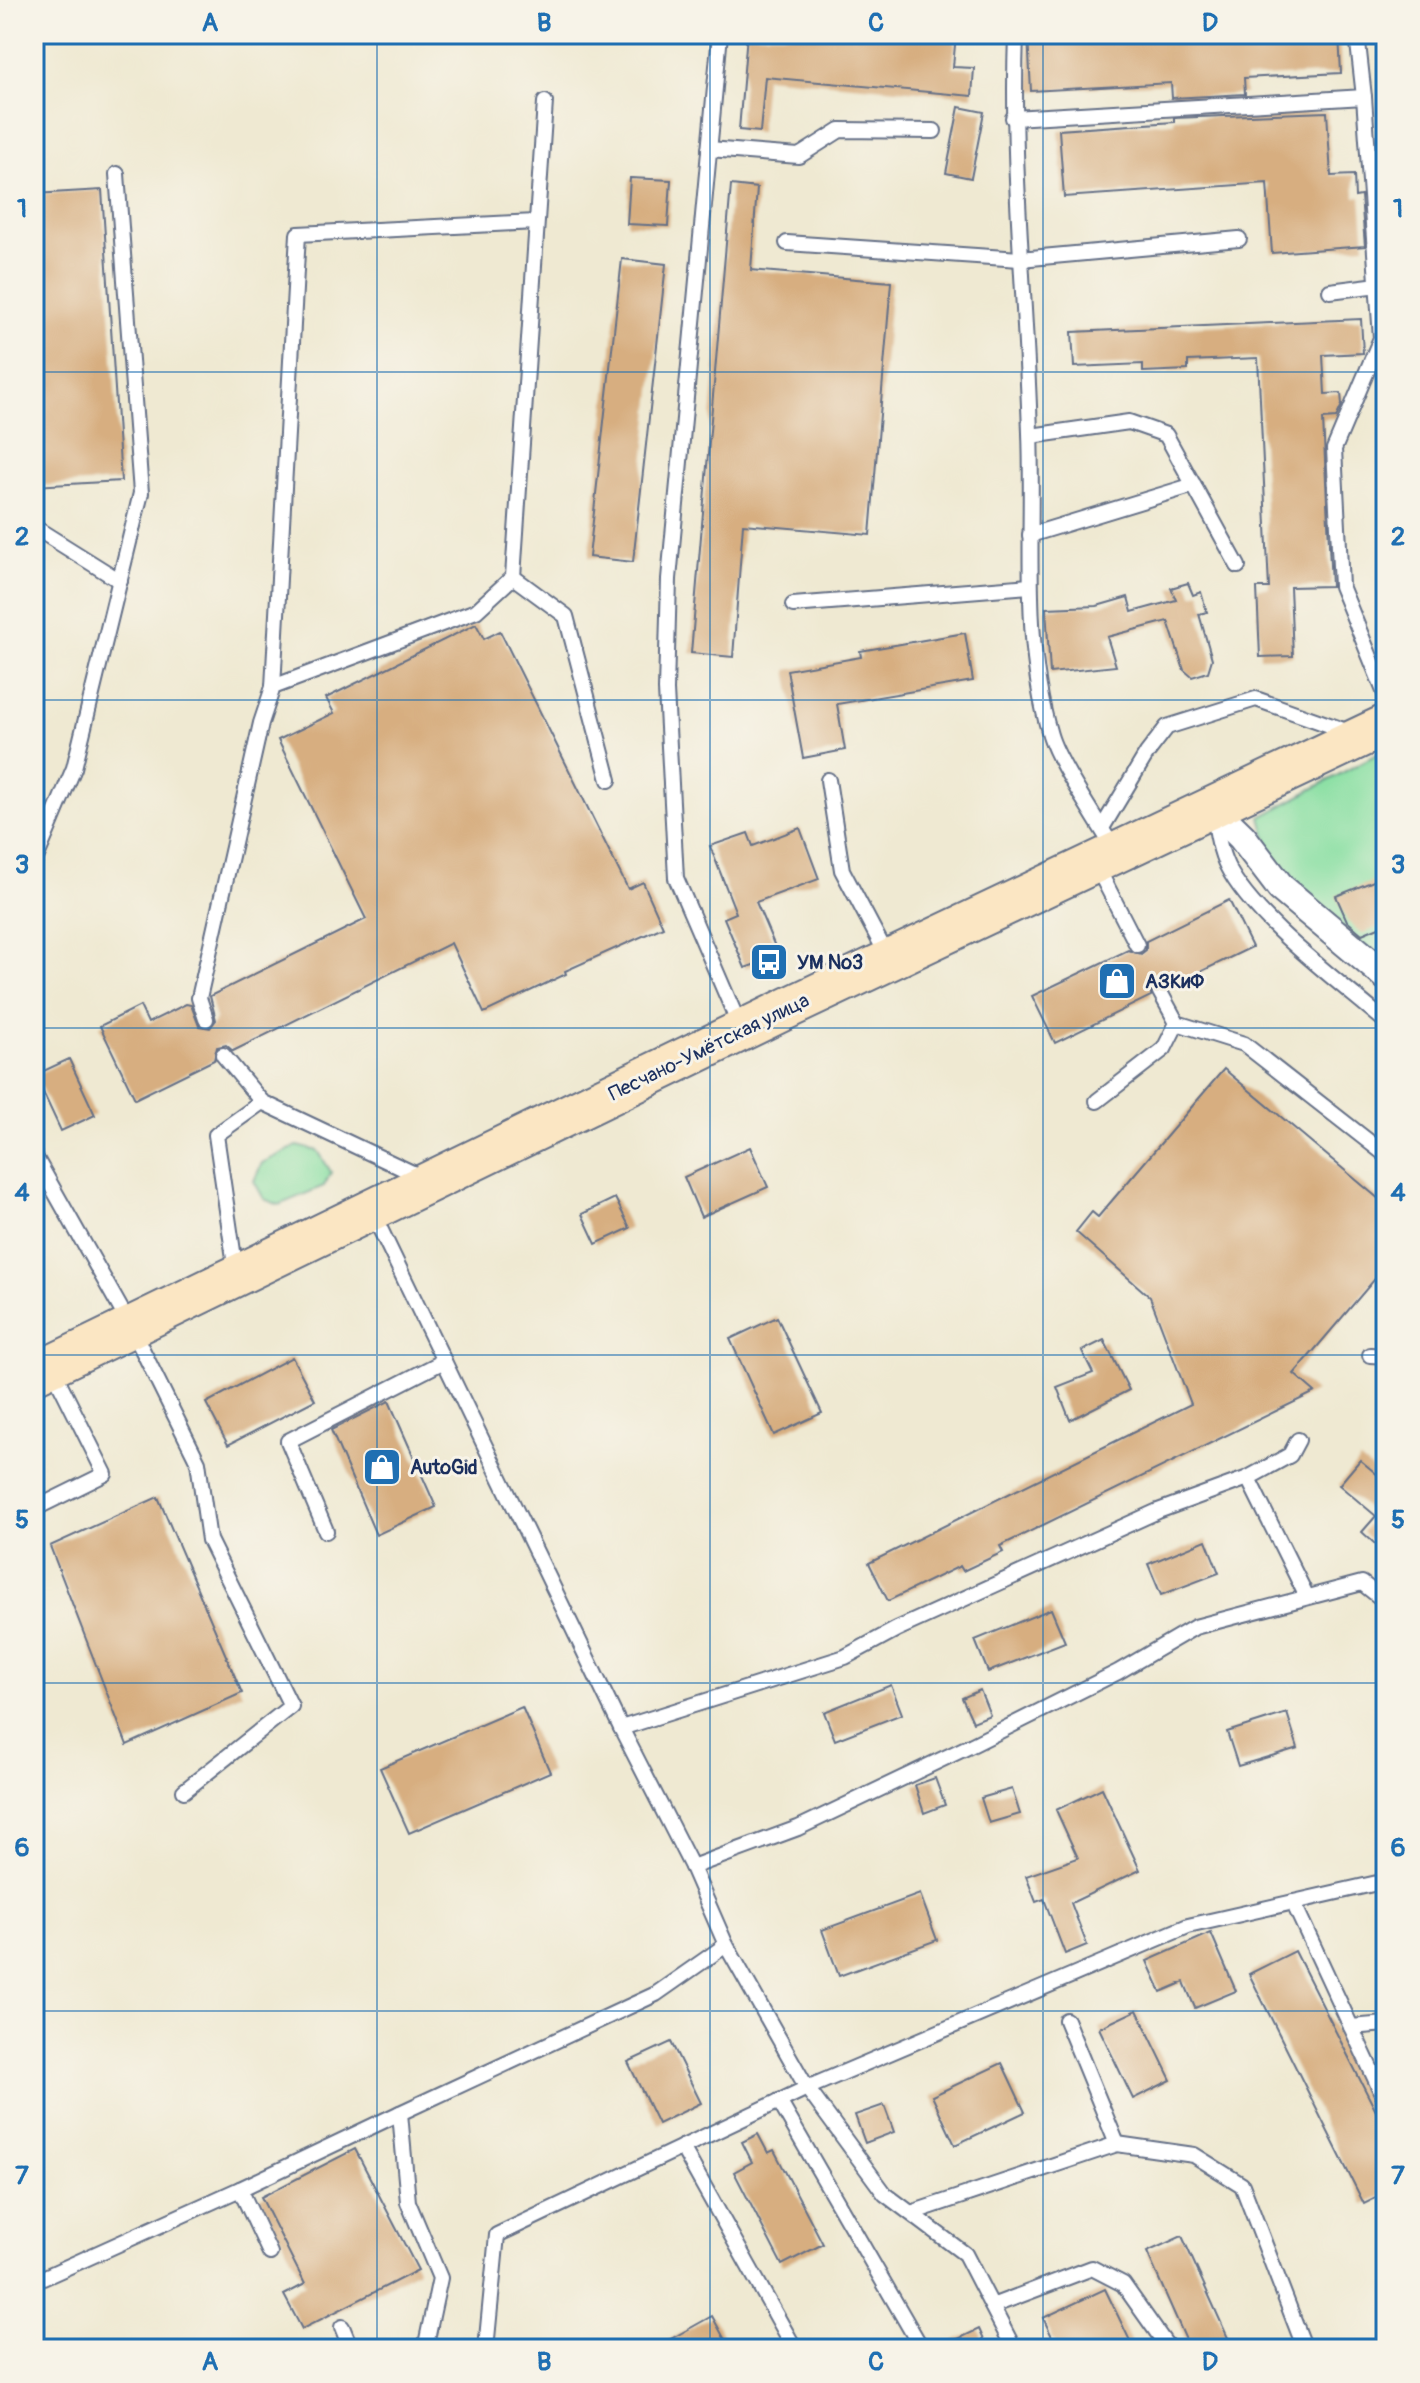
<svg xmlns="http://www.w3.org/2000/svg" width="1420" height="2383" font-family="Pangolin,sans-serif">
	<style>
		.green { fill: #88dfa2; stroke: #528780; stroke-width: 2 }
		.building { fill: #d7ae80 }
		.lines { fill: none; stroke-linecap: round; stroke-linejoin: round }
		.service-casing { stroke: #657087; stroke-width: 18 }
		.minor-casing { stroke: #657087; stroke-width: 32 }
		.secondary-casing { stroke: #657087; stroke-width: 44 }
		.service { stroke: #fff; stroke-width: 14 }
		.minor { stroke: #fff; stroke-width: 28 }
		.secondary { stroke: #fbe6c3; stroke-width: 40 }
		.grid { fill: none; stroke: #1f6fb2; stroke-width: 2; stroke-opacity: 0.55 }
		.labels { text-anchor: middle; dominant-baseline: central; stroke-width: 6; stroke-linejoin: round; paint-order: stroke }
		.poi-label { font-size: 20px; font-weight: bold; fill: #1b2f5e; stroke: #f7f3e8; text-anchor: start }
		.street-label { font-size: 20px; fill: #1b2f5e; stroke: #f7f3e8 }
		.neatline { fill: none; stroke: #1f6fb2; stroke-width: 3 }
		.grid-label { font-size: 26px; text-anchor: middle; font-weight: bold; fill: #1f6fb2 }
	</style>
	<rect width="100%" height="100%" fill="#f7f3e8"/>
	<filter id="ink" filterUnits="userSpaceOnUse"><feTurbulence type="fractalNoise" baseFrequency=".0125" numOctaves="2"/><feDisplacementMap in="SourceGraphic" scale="16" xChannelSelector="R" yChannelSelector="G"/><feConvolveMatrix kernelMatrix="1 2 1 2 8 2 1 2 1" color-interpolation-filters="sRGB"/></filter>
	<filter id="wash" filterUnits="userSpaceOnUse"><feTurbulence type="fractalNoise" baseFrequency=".006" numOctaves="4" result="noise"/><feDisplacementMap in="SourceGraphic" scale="32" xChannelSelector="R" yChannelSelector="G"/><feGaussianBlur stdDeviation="1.8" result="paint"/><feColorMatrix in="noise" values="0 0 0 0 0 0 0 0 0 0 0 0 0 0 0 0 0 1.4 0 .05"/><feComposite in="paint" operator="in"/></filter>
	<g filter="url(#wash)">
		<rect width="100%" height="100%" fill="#efe9d2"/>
		<g class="green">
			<polygon points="1386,749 1386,985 1282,898 1261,817"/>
			<polygon points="297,1146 318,1151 331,1172 324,1186 279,1205 264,1199 254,1181 262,1163"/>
		</g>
		<g id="blocks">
			<g class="building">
				<polygon points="747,34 956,34 953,67 974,68 972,96 765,77 760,132 739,130"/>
				<polygon points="1028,34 1339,34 1341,73 1244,78 1245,94 1172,98 1171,83 1031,91"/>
				<polygon points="959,107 984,112 971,178 946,173"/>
				<polygon points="1327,112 1331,176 1354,175 1355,197 1361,196 1365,246 1272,253 1267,183 1064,197 1059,130 1174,122 1174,118"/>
				<polygon points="630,178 671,180 668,226 627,224"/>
				<polygon points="731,185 757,188 751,270 891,282 870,535 743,524 733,657 691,653"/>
				<polygon points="102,190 121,481 34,486 34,194"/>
				<polygon points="1386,194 1386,245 1384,245 1381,195"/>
				<polygon points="622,259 666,264 633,562 589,557"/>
				<polygon points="1361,319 1363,353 1323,355 1325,394 1341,393 1342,405 1336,418 1323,419 1331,586 1290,587 1293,656 1260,657 1257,588 1269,588 1258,358 1188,361 1188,370 1143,372 1143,364 1074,367 1072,332"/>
				<polygon points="1188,583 1193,595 1201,592 1207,612 1199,614 1212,659 1208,672 1192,677 1184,670 1168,621 1107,637 1116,666 1050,673 1046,608 1097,606 1128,597 1132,612 1176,600 1171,588"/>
				<polygon points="476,624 484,639 500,631 628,889 643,882 663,927 565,971 566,974 484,1013 451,943 233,1051 226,1045 217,1047 214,1060 135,1099 100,1026 140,1006 148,1023 186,1004 191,1005 199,1026 210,1028 216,1020 210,996 366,919 278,740 334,713 326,698"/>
				<polygon points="965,633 973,681 837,704 845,750 803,758 787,670 861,657 860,651"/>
				<polygon points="800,828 819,879 756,902 782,963 759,973 756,964 745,968 724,918 736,913 710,846 748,833 753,846"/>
				<polygon points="1376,880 1386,902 1386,924 1362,934 1347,921 1336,896"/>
				<polygon points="1229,900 1252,947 1169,987 1156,983 1151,988 1151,996 1055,1043 1032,996 1128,950 1141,954 1146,950 1146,941"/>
				<polygon points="69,1059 95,1115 61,1131 35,1075"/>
				<polygon points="1224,1069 1386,1205 1386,1266 1294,1374 1315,1392 1000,1546 1003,1552 963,1571 960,1566 888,1601 869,1563 1191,1404 1150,1297 1076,1232 1092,1212 1098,1217"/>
				<polygon points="750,1147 768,1187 701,1217 684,1177"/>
				<polygon points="615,1198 630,1228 596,1244 582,1214"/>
				<polygon points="777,1317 822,1413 774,1435 730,1339"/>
				<polygon points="1104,1340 1129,1390 1070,1420 1057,1387 1093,1373 1082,1351"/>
				<polygon points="292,1357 315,1400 228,1445 206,1403"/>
				<polygon points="389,1401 436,1507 376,1535 331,1430"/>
				<polygon points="1360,1460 1386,1482 1386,1554 1362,1532 1376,1516 1339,1485"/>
				<polygon points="158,1497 242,1693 127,1745 50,1546"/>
				<polygon points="1206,1540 1219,1573 1161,1595 1148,1564"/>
				<polygon points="1051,1609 1065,1642 988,1672 975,1640"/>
				<polygon points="891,1685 902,1714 835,1740 824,1712"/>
				<polygon points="980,1690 990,1715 973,1722 962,1698"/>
				<polygon points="522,1707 550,1772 409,1833 380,1768"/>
				<polygon points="1287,1713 1298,1748 1238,1766 1227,1732"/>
				<polygon points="935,1778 945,1805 924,1813 915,1785"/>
				<polygon points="1102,1788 1140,1870 1071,1903 1087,1945 1065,1954 1044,1899 1036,1902 1026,1876 1078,1858 1056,1810"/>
				<polygon points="1012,1789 1020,1814 989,1823 981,1798"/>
				<polygon points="920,1894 937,1940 839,1976 822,1930"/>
				<polygon points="1211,1933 1236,1991 1195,2008 1184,1982 1161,1992 1147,1961"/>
				<polygon points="1295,1951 1386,2131 1386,2193 1364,2204 1249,1974"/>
				<polygon points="1137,2010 1171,2080 1133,2099 1099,2028"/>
				<polygon points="671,2042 701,2103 658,2124 628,2062"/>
				<polygon points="1002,2063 1025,2112 955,2145 932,2096"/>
				<polygon points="884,2105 894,2132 865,2143 855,2115"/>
				<polygon points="758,2134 768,2153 774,2150 823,2244 782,2265 734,2172 752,2162 742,2142"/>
				<polygon points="355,2149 418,2270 302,2329 284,2295 305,2284 261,2197"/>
				<polygon points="1182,2236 1233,2349 1190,2349 1147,2252"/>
				<polygon points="1105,2289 1134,2349 1058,2349 1043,2318"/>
				<polygon points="712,2316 730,2349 653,2349"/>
				<polygon points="979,2329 988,2349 937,2349"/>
			</g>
		</g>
	</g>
	<g filter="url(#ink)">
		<use href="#blocks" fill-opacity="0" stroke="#657087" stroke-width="2"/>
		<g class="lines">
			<g class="service-casing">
				<g id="service">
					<polyline points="720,34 669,579 666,690 676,878 741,1029"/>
					<path d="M1016,34C1011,168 1026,300 1030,433C1034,533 1021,637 1050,735C1059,765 1098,821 1115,851"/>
					<polyline points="1364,97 1381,338 1334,449 1341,586 1386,696"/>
					<polyline points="1013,118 1364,97 1357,34"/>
					<polyline points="709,149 799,156 840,130 934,131"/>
					<polyline points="787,243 1020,259 1239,239"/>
					<polyline points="1330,291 1378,285"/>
					<polyline points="1031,436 1129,422 1166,435 1238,566"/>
					<polyline points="34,527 120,581"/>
					<polyline points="1030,535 1194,485"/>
					<polyline points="513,577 566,616 609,780"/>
					<polyline points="793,605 1030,586"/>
					<polyline points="273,687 298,234 536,222"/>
					<polyline points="828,780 842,870 889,959"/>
					<path d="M1214,812C1216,831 1219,849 1227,866C1253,919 1340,982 1386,1022"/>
					<polyline points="1102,828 1147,753 1167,727 1256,699 1352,733"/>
					<polyline points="34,863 74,768 141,493 117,174"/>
					<polyline points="1096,865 1137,945"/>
					<polyline points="1160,992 1177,1023 1244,1044 1386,1155"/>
					<polyline points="206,1019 199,998 261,723 273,687 476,611 513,577 545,102"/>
					<polyline points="223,1055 262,1102"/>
					<polyline points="1097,1101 1164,1049 1177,1023"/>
					<polyline points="34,1155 131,1327 198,1462 209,1540 291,1706 184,1791"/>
					<polyline points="373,1214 621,1728"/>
					<polyline points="236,1272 216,1135 262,1102 421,1177"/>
					<polyline points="1370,1355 1386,1356"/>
					<polyline points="1298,1440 1290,1455 1248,1478 1307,1597"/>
					<polyline points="34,1509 105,1474 51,1366"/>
					<polyline points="326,1531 288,1441 444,1361"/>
					<polyline points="692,1867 621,1728 845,1657 897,1629 1158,1511 1248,1478"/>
					<polyline points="1293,1902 1386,2102"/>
					<polyline points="726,1945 692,1867 798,1828 972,1745 1118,1672 1195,1627 1362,1583 1386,1602"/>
					<polyline points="1351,2027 1386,2024"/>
					<polyline points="779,2101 922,2349"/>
					<polyline points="1117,2144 1194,2155 1242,2185 1305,2349"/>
					<polyline points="682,2147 795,2349"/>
					<polyline points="911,2213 1117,2144 1066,2020"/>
					<polyline points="270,2253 240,2189 400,2113"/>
					<polyline points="34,2282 240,2189"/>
					<polyline points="992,2306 1092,2268 1123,2284 1169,2349"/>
					<polyline points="342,2327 351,2349"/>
					<polyline points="425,2349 440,2278 408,2202 400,2113 656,1994 726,1945 807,2088 497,2235 486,2349"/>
					<polyline points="1014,2349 965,2254 885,2194 807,2088 1188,1926 1386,1881"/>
				</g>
			</g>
			<g class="minor-casing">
				<polyline id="minor" points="1213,809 1242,837 1281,888 1386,976"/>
			</g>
			<g class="secondary-casing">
				<polyline id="secondary" points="34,1374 790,1007 1386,725"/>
			</g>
			<use href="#service" class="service"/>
			<use href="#minor" class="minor"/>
			<use href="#secondary" class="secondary"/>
		</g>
	</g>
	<path class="grid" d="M377,34V2349M710,34V2349M1043,34V2349M34,372H1386M34,700H1386M34,1028H1386M34,1355H1386M34,1683H1386M34,2011H1386"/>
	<defs>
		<g id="bus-square" transform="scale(2)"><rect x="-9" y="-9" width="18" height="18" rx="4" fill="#1f6fb2" stroke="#f7f3e8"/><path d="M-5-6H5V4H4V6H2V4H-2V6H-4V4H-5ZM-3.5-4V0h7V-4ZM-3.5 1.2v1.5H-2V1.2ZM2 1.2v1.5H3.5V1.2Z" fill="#fff"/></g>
		<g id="shop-square" transform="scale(2)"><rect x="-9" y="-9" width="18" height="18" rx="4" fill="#1f6fb2" stroke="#f7f3e8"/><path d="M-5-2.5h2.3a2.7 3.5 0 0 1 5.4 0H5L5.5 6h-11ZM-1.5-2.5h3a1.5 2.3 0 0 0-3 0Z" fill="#fff"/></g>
	</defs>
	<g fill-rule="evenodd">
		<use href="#bus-square" x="769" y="962"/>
		<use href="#shop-square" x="1117" y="981"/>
		<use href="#shop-square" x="382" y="1467"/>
	</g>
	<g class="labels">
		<g class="poi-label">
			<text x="797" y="962">УМ №3</text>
			<text x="1145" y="981">АЗКиФ</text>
			<text x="410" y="1467">AutoGid</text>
		</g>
		<g class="street-label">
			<text transform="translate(709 1047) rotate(-26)">Песчано-Умётская улица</text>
		</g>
	</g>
	<rect width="1420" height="2383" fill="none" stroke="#f7f3e8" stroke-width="88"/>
	<rect x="44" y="44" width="1332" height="2295" class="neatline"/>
	<g class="grid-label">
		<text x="210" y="31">A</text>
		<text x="544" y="31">B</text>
		<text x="876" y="31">C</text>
		<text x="1210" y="31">D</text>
		<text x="22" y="217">1</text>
		<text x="1398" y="217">1</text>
		<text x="22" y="545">2</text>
		<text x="1398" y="545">2</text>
		<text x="22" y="873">3</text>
		<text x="1398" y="873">3</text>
		<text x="22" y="1201">4</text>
		<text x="1398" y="1201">4</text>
		<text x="22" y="1528">5</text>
		<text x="1398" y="1528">5</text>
		<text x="22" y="1856">6</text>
		<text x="1398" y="1856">6</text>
		<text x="22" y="2184">7</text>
		<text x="1398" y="2184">7</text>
		<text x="210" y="2370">A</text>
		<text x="544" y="2370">B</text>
		<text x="876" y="2370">C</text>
		<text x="1210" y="2370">D</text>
	</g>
</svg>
